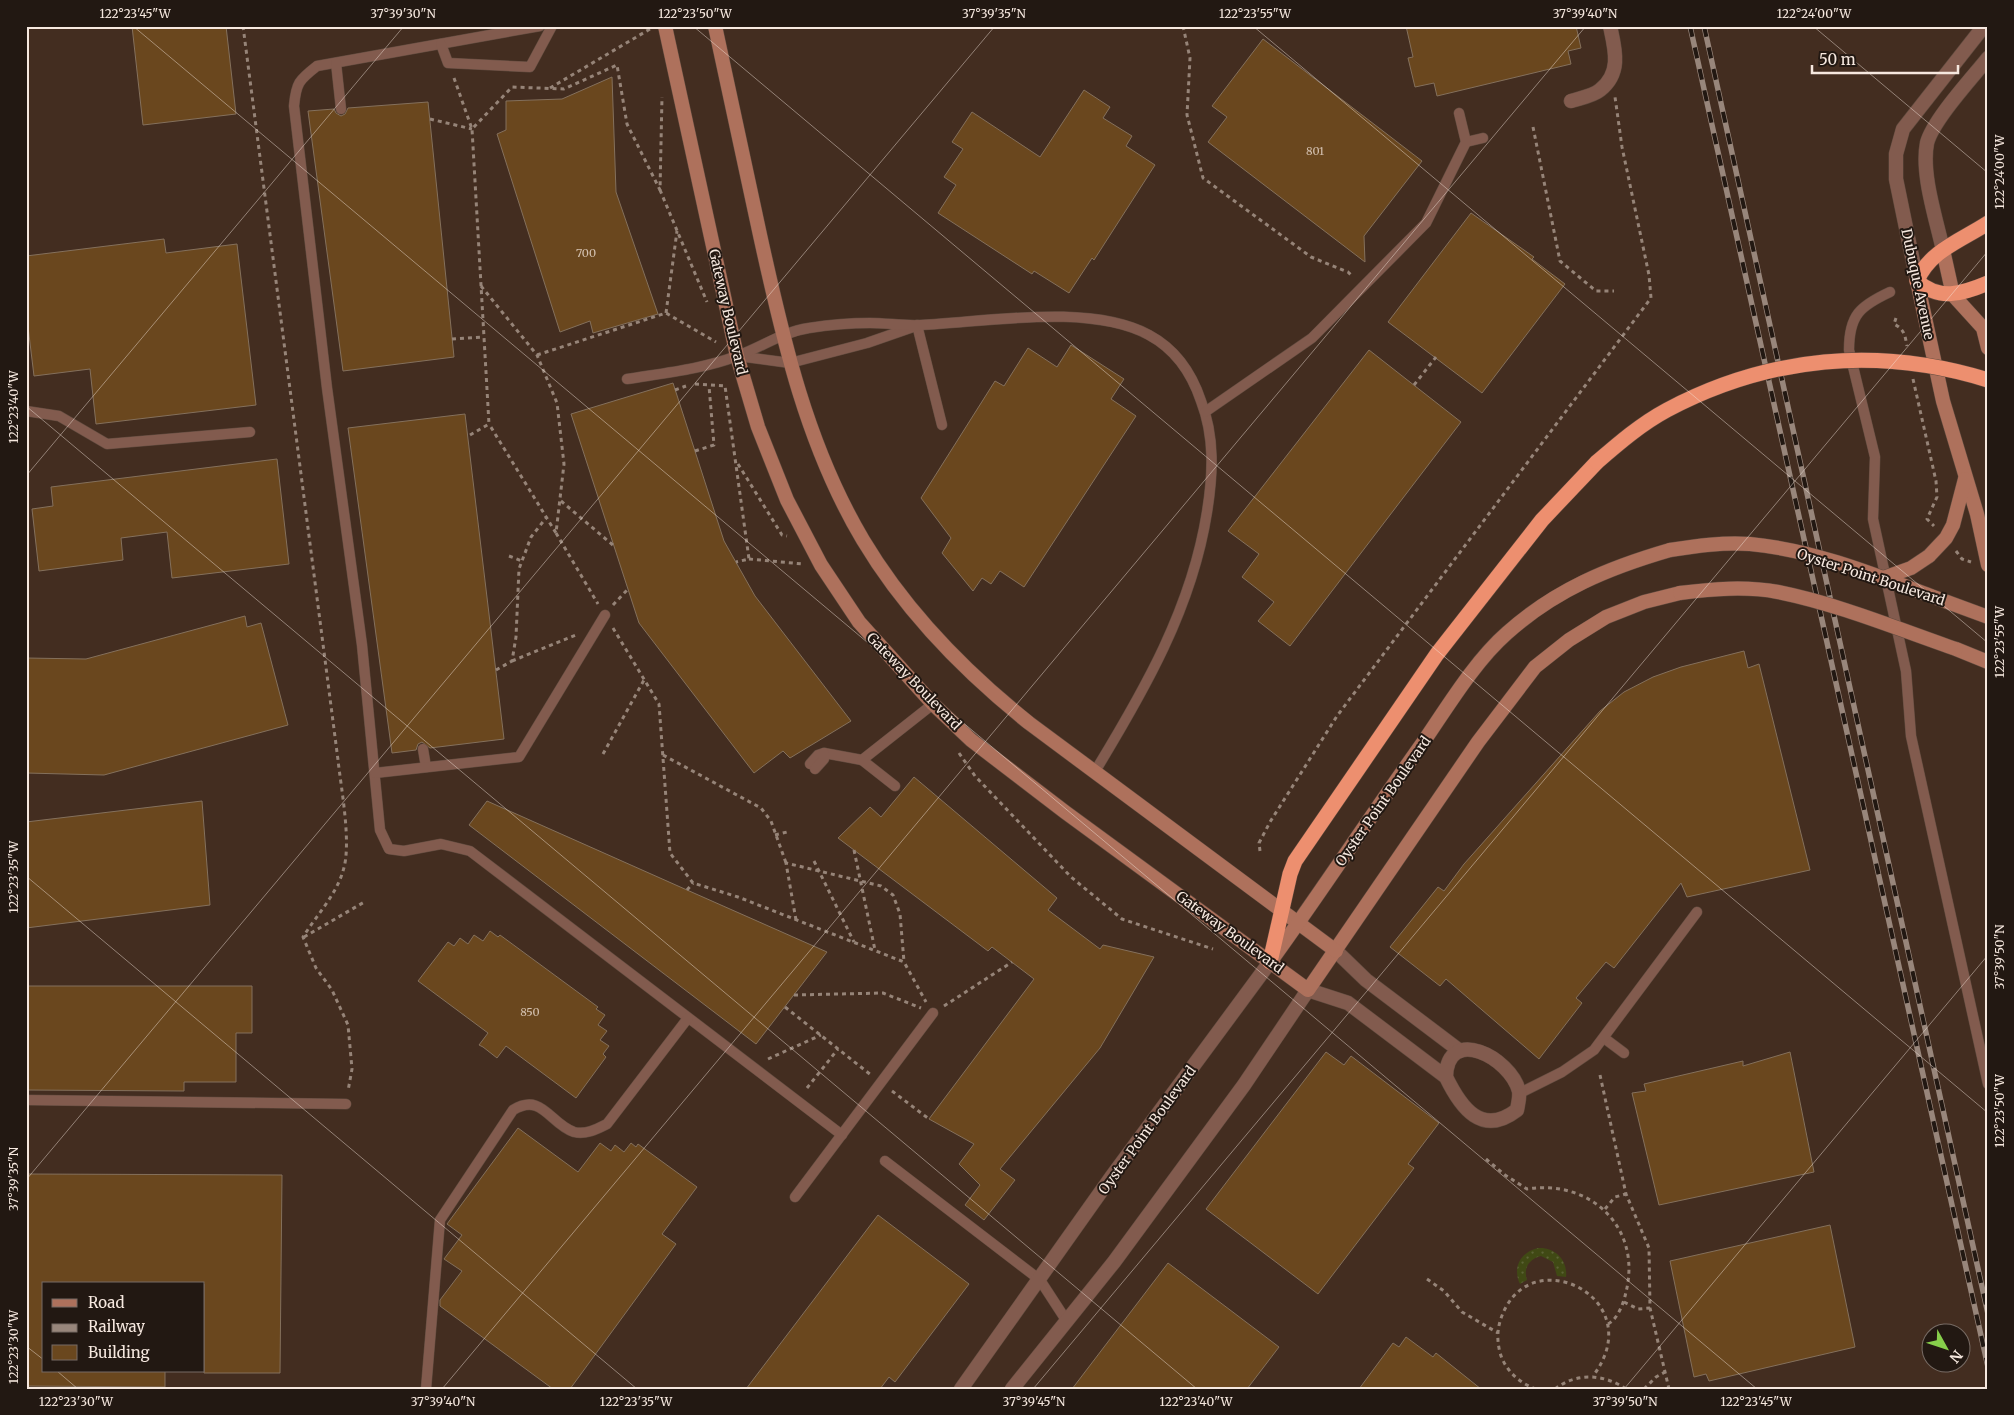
<svg xmlns="http://www.w3.org/2000/svg" width="2014" height="1415" font-family="Merriweather,serif">
	<style>
		.grass { fill: url(#grass-dots) }
		.building { fill: #6a471e; stroke: #84705c }
		.lines { fill: none; stroke-linecap: round; stroke-linejoin: round }
		.service-casing { stroke: #604b3f; stroke-width: 11 }
		.minor-casing { stroke: #604b3f; stroke-width: 15 }
		.tertiary-casing { stroke: #604b3f; stroke-width: 15 }
		.secondary-casing { stroke: #604b3f; stroke-width: 15 }
		.motorway-casing { stroke: #604b3f; stroke-width: 16 }
		.path { stroke: #968478; stroke-width: 3; stroke-dasharray: 4 4; stroke-linecap: butt }
		.service { stroke: #825b4e; stroke-width: 10 }
		.minor { stroke: #825b4e; stroke-width: 14 }
		.tertiary { stroke: #825b4e; stroke-width: 14 }
		.secondary { stroke: #ae715c; stroke-width: 14 }
		.motorway { stroke: #ed8f6f; stroke-width: 15 }
		.rail-casing { stroke: #98867b; stroke-width: 5.5 }
		.rail { stroke: #221812; stroke-width: 4; stroke-dasharray: 11; stroke-linecap: butt }
		.secondary-bridge-casing { stroke: #604b3f; stroke-width: 15; stroke-linecap: butt }
		.motorway-bridge-casing { stroke: #604b3f; stroke-width: 16; stroke-linecap: butt }
		.secondary-bridge { stroke: #ae715c; stroke-width: 14 }
		.motorway-bridge { stroke: #ed8f6f; stroke-width: 15 }
		.ticks { fill: none; stroke: #f6e8df; stroke-width: 1; stroke-opacity: 0.45 }
		.labels { text-anchor: middle; dominant-baseline: central; stroke-width: 4; stroke-linejoin: round; paint-order: stroke }
		.number-label { font-size: 11px; fill: #d3c0af }
		.street-label { font-size: 14px; fill: #f6e8df; stroke: #221812 }
		.neatline { fill: none; stroke: #f6e8df; stroke-width: 2 }
		.ticks-label { font-size: 12px; text-anchor: middle; fill: #f6e8df }
	</style>
	<defs>
		<pattern id="grass-dots" width="8" height="8" patternUnits="userSpaceOnUse" patternTransform="scale(1.25)"><rect width="8" height="8" fill="#404914"/><path d="M2 2h.1M6 6h.1" fill="none" stroke="#5c6336" stroke-width="1.8" stroke-linecap="round"/></pattern>
	</defs>
	<rect width="100%" height="100%" fill="#432d20"/>
	<path class="grass" d="M1538,1248C1555,1247 1568,1260 1566,1277L1557,1276L1553,1262L1541,1256C1529,1259 1523,1268 1527,1280L1520,1284C1512,1267 1521,1252 1538,1248Z"/>
	<g class="building">
		<polygon points="132,26 226,26 236,114 143,125"/>
		<polygon points="1406,26 1576,26 1581,48 1568,51 1571,64 1437,96 1434,83 1415,87 1408,58 1413,57"/>
		<polygon points="1263,39 1422,161 1364,236 1365,262 1208,142 1227,117 1212,106"/>
		<polygon points="612,77 616,192 658,314 593,333 590,321 560,332 497,134 506,130 506,101 562,99"/>
		<polygon points="1084,90 1110,107 1103,118 1132,136 1126,146 1155,165 1094,260 1092,258 1069,293 1034,271 1032,274 938,213 956,185 944,177 963,149 952,142 972,112 1040,157"/>
		<polygon points="428,102 454,357 343,371 308,111 334,109 336,113 341,116 345,114 348,108"/>
		<polygon points="1471,213 1534,257 1532,259 1565,284 1482,393 1388,322"/>
		<polygon points="164,239 166,253 237,244 256,405 96,424 90,369 34,376 26,310 26,256"/>
		<polygon points="1071,345 1124,379 1111,399 1136,416 1024,587 1000,571 991,584 982,578 973,591 942,553 951,538 921,498 995,381 1004,386 1028,348 1057,367"/>
		<polygon points="1369,350 1461,422 1290,646 1258,621 1274,602 1242,577 1259,554 1228,531"/>
		<polygon points="673,383 724,541 755,596 851,721 790,758 783,751 754,773 639,623 571,414"/>
		<polygon points="465,414 504,739 430,748 422,742 418,744 416,750 392,753 348,428"/>
		<polygon points="277,459 289,564 172,578 167,532 121,538 123,560 39,571 32,509 53,506 51,487"/>
		<polygon points="245,616 247,627 261,623 288,725 104,775 26,773 26,658 86,659"/>
		<polygon points="1744,651 1748,668 1759,664 1810,870 1687,897 1681,883 1614,968 1606,962 1576,998 1582,1003 1539,1059 1446,979 1440,986 1390,947 1438,887 1444,891 1464,864 1600,711 1624,692 1653,677 1681,667"/>
		<polygon points="914,777 1057,898 1048,910 1100,949 1103,945 1154,957 1100,1048 1000,1169 1015,1180 984,1220 965,1205 980,1185 959,1164 974,1144 929,1119 1034,979 992,947 988,951 838,838 870,807 881,817"/>
		<polygon points="202,801 210,905 26,928 26,822"/>
		<polygon points="487,801 687,890 827,952 756,1044 469,825"/>
		<polygon points="490,931 498,937 500,935 598,1007 596,1009 605,1015 598,1025 607,1031 600,1040 609,1046 603,1054 606,1057 576,1098 506,1046 497,1058 483,1047 479,1045 488,1033 418,981 448,942 454,946 460,938 468,944 474,935 483,941"/>
		<polygon points="26,986 252,986 252,1033 236,1033 236,1082 184,1082 184,1091 26,1090"/>
		<polygon points="1326,1052 1344,1065 1351,1056 1439,1123 1408,1164 1414,1168 1318,1294 1206,1209"/>
		<polygon points="1790,1052 1814,1172 1659,1205 1632,1093 1646,1091 1644,1084 1743,1061 1743,1066"/>
		<polygon points="518,1128 578,1172 600,1143 611,1151 615,1145 624,1152 631,1143 636,1147 638,1144 697,1187 662,1234 676,1244 570,1389 553,1389 440,1306 440,1300 462,1271 444,1259 462,1235 447,1224"/>
		<polygon points="26,1174 282,1175 280,1373 204,1373 204,1284 44,1284 44,1371 165,1371 165,1387 26,1386"/>
		<polygon points="878,1215 969,1284 895,1382 889,1377 880,1389 746,1389"/>
		<polygon points="1830,1225 1855,1347 1709,1381 1706,1374 1694,1377 1670,1261"/>
		<polygon points="1168,1263 1279,1347 1247,1389 1072,1389"/>
		<polygon points="1406,1337 1433,1357 1436,1353 1481,1389 1359,1389 1393,1343 1399,1347"/>
	</g>
	<g class="lines">
		<g class="service-casing">
			<g id="service">
				<path d="M540,26L317,66C299,80 296,83 294,106L327,388L362,645L380,830L389,849L404,851L441,844L470,851L842,1135"/>
				<polyline points="441,44 448,63 530,67 552,26"/>
				<polyline points="336,63 341,109"/>
				<polyline points="1466,142 1483,138"/>
				<path d="M1890,292C1860,306 1849,315 1849,350L1875,457L1873,519L1906,671L1911,736L1988,1084"/>
				<polyline points="917,325 942,425"/>
				<polyline points="738,356 790,363 867,343 913,327"/>
				<path d="M627,379C664,373 703,369 737,356C762,347 782,332 809,328C828,325 850,323 870,323C887,323 904,326 921,325C987,322 1090,303 1149,335C1175,349 1192,374 1201,401C1215,437 1213,475 1207,512C1192,608 1144,691 1094,773"/>
				<polyline points="26,411 59,416 107,444 250,432"/>
				<polyline points="1205,412 1312,338 1426,223 1466,142 1459,113"/>
				<polyline points="423,749 426,767"/>
				<polyline points="810,764 818,755 824,753 862,760"/>
				<polyline points="815,769 824,759 824,753"/>
				<polyline points="375,773 519,757 605,615"/>
				<polyline points="895,786 862,760 933,704"/>
				<polyline points="1604,1038 1624,1053"/>
				<polyline points="1520,1093 1562,1072 1594,1050 1697,912"/>
				<polyline points="26,1100 346,1104"/>
				<polyline points="885,1161 1040,1280 1066,1320"/>
				<polyline points="795,1197 933,1013"/>
				<path d="M426,1389L440,1220L513,1110C542,1092 550,1124 574,1132C586,1135 597,1129 607,1124L688,1018"/>
			</g>
		</g>
		<g class="minor-casing">
			<g id="minor">
				<path d="M1571,101C1580,98 1593,96 1600,90C1622,73 1615,49 1610,26"/>
				<polyline points="1336,951 1366,980 1460,1051"/>
				<path d="M1308,990L1348,1003L1446,1077C1461,1108 1482,1137 1517,1110C1518,1104 1520,1097 1519,1091C1510,1057 1447,1025 1446,1077"/>
			</g>
		</g>
		<g class="tertiary-casing">
			<g id="tertiary">
				<path d="M1943,250C1936,218 1921,174 1927,143C1933,120 1972,78 1988,58"/>
				<polyline points="1917,281 1896,179 1896,154 1903,129 1984,26"/>
				<polyline points="961,1389 1112,1176 1270,962"/>
				<polyline points="1012,1389 1114,1262 1244,1085 1308,990"/>
			</g>
		</g>
		<g class="secondary-casing">
			<g id="secondary">
				<polyline points="665,26 737,356 758,427 787,500 821,565 859,622 933,704 971,740 1065,812 1308,990 1478,742 1535,667 1569,640 1606,617 1644,602 1680,593"/>
				<path d="M715,26C730,96 745,165 760,235C783,340 807,446 863,540C906,612 964,671 1029,723L1336,951"/>
				<polyline points="1943,250 1953,295 1983,328 1988,348"/>
				<polyline points="1917,281 1943,401 1977,514 1988,565"/>
				<polyline points="1929,556 1946,538 1953,525 1965,479"/>
				<polyline points="1931,596 1988,617"/>
				<polyline points="1956,649 1988,662"/>
				<path d="M1271,961C1323,889 1372,814 1424,741C1448,706 1475,661 1507,633C1555,590 1608,568 1670,550"/>
			</g>
		</g>
		<g class="motorway-casing">
			<g id="motorway">
				<path d="M1988,223C1962,240 1929,251 1917,281C1939,301 1962,294 1988,283"/>
				<polyline points="1270,962 1290,874 1295,861 1437,654 1542,520 1597,462"/>
			</g>
		</g>
		<g class="path">
			<path d="M243,26L338,760C341,788 352,845 343,871C336,895 316,916 303,937L316,968L332,990L348,1025L352,1069L348,1091"/>
			<polyline points="1183,26 1190,58 1187,115 1203,178 1311,257 1348,272 1353,277"/>
			<polyline points="454,78 472,129"/>
			<polyline points="550,88 650,29"/>
			<polyline points="430,119 472,129"/>
			<polyline points="1533,127 1560,261 1596,291 1614,291"/>
			<polyline points="660,190 707,302"/>
			<polyline points="481,286 537,355 557,403 564,464 556,533 489,424"/>
			<polyline points="666,313 677,231"/>
			<path d="M1896,318L1894,324C1904,329 1905,335 1907,346"/>
			<polyline points="452,339 483,337"/>
			<polyline points="537,355 666,313 716,342"/>
			<polyline points="1913,379 1936,481 1937,497 1927,519 1934,526"/>
			<polyline points="695,384 725,386 749,559 736,562"/>
			<polyline points="1414,385 1436,357"/>
			<polyline points="675,390 686,386"/>
			<polyline points="470,435 489,424 472,129 512,87 564,89 617,65 627,124 660,190 662,97"/>
			<polyline points="695,451 714,445 709,386"/>
			<polyline points="738,464 782,535 787,536"/>
			<polyline points="561,501 614,546"/>
			<polyline points="556,533 598,604"/>
			<polyline points="1956,551 1962,559 1971,562"/>
			<polyline points="509,556 522,561"/>
			<polyline points="749,559 803,564"/>
			<polyline points="613,605 628,589"/>
			<polyline points="613,628 659,704 670,853 693,883 738,897 904,962 926,1002"/>
			<polyline points="512,661 576,635"/>
			<polyline points="496,670 512,661 516,637 519,569 531,537 546,518"/>
			<polyline points="959,753 975,776 1071,877 1122,919 1213,949"/>
			<polyline points="603,754 644,680"/>
			<polyline points="663,755 761,808 771,821 786,863"/>
			<polyline points="775,835 787,832"/>
			<polyline points="854,850 875,950"/>
			<polyline points="1260,851 1259,843 1270,822 1337,716 1651,298 1649,275 1622,147 1615,97"/>
			<polyline points="814,861 854,942"/>
			<polyline points="687,890 693,883"/>
			<polyline points="796,920 786,863 881,886 893,895 900,914 904,962"/>
			<polyline points="304,937 366,901"/>
			<polyline points="794,995 883,993 921,1008"/>
			<polyline points="944,1006 1012,962"/>
			<polyline points="785,1007 871,1075"/>
			<polyline points="768,1059 821,1035"/>
			<polyline points="1600,1075 1626,1194 1649,1248 1650,1308 1669,1389"/>
			<polyline points="807,1088 838,1049"/>
			<polyline points="892,1091 929,1119"/>
			<path d="M1486,1159L1505,1175L1527,1189C1591,1179 1642,1228 1626,1292C1624,1302 1618,1319 1608,1324"/>
			<polyline points="1605,1209 1615,1197 1626,1194"/>
			<polyline points="1427,1279 1444,1291 1462,1312 1498,1333"/>
			<polyline points="1624,1302 1638,1309 1650,1308"/>
			<path d="M1536,1389C1518,1383 1502,1367 1499,1348C1496,1333 1499,1320 1506,1307C1540,1244 1649,1302 1593,1376"/>
			<path d="M1555,1389C1577,1372 1604,1374 1626,1389"/>
			<polyline points="1644,1389 1656,1377 1665,1372"/>
		</g>
		<use href="#service" class="service"/>
		<use href="#minor" class="minor"/>
		<use href="#tertiary" class="tertiary"/>
		<use href="#secondary" class="secondary"/>
		<use href="#motorway" class="motorway"/>
		<g class="rail-casing">
			<g id="rail">
				<polyline points="1690,26 1988,1367"/>
				<polyline points="1704,26 1988,1314"/>
			</g>
		</g>
		<use href="#rail" class="rail"/>
		<g class="secondary-bridge-casing">
			<g id="secondary-bridge">
				<path d="M1670,550C1696,546 1723,542 1750,544C1813,550 1873,574 1931,596"/>
				<polyline points="1883,578 1911,568 1929,556"/>
				<path d="M1680,593C1712,589 1745,586 1778,592C1838,604 1898,629 1956,649"/>
			</g>
		</g>
		<g class="motorway-bridge-casing">
			<path id="motorway-bridge" d="M1597,462C1619,443 1641,424 1667,410C1769,356 1878,346 1988,380"/>
		</g>
		<use href="#secondary-bridge" class="secondary-bridge"/>
		<use href="#motorway-bridge" class="motorway-bridge"/>
	</g>
	<path class="ticks" d="M133,26L1757,1389M693,26L1988,1113M1253,26L1988,643M1813,26L1988,173M26,406L1197,1389M26,476L404,26M26,876L637,1389M26,1180L995,26M26,1346L44,1360M57,1371L78,1389M442,1389L1586,26M1033,1389L1988,251M1624,1389L1988,955"/>
	<g class="labels">
		<g class="number-label">
			<text x="1315" y="151">801</text>
			<text x="586" y="253">700</text>
			<text x="530" y="1012">850</text>
		</g>
		<g class="street-label">
			<text transform="translate(1918 284) rotate(78)">Dubuque Avenue</text>
			<text transform="translate(728 312) rotate(77)">Gateway Boulevard</text>
			<text transform="translate(1871 577) rotate(18)">Oyster Point Boulevard</text>
			<text transform="translate(914 681) rotate(46)">Gateway Boulevard</text>
			<text transform="translate(1383 801) rotate(-55)">Oyster Point Boulevard</text>
			<text transform="translate(1230 932) rotate(36)">Gateway Boulevard</text>
			<text transform="translate(1147 1130) rotate(-54)">Oyster Point Boulevard</text>
		</g>
	</g>
	<rect width="2014" height="1415" fill="none" stroke="#221812" stroke-width="55"/>
	<rect x="42" y="1282" width="162" height="90" fill="#221812" stroke="#776b64"/>
	<rect x="52" y="1299" width="25" height="8" fill="#ae715c" stroke="#776b64"/>
	<text x="88" y="1308" font-size="15" fill="#f6e8df">Road</text>
	<rect x="52" y="1324" width="25" height="8" fill="#98867b" stroke="#776b64"/>
	<text x="88" y="1332" font-size="15" fill="#f6e8df">Railway</text>
	<rect x="52" y="1345" width="25" height="15" fill="#6a471e" stroke="#776b64"/>
	<text x="88" y="1358" font-size="15" fill="#f6e8df">Building</text>
	<g transform="translate(1946 1348) rotate(130)"><circle r="24" fill="#221812" stroke="#776b64"/>
	<path d="M0-4L9 19L0 12L-9 19Z" fill="#87cf4b"/>
	<text y="-8" font-size="14" font-weight="bold" text-anchor="middle" fill="#f6e8df">N</text>
	</g>
	<path d="M1812 65v8h146v-8" fill="none" stroke="#f6e8df" stroke-width="2.5"/>
	<text x="1819" y="65" font-size="15" fill="#f6e8df" stroke="#221812" stroke-width="4" paint-order="stroke">50 m</text>
	<rect x="28" y="28" width="1958" height="1360" class="neatline"/>
	<g class="ticks-label">
		<text x="135" y="18">122°23'45"W</text>
		<text x="403" y="18">37°39'30"N</text>
		<text x="695" y="18">122°23'50"W</text>
		<text x="994" y="18">37°39'35"N</text>
		<text x="1255" y="18">122°23'55"W</text>
		<text x="1585" y="18">37°39'40"N</text>
		<text x="1814" y="18">122°24'00"W</text>
		<text transform="translate(2000 172) rotate(-90)" y="4">122°24'00"W</text>
		<text transform="translate(14 407) rotate(-90)" y="4">122°23'40"W</text>
		<text transform="translate(2000 642) rotate(-90)" y="4">122°23'55"W</text>
		<text transform="translate(14 877) rotate(-90)" y="4">122°23'35"W</text>
		<text transform="translate(2000 957) rotate(-90)" y="4">37°39'50"N</text>
		<text transform="translate(2000 1111) rotate(-90)" y="4">122°23'50"W</text>
		<text transform="translate(14 1179) rotate(-90)" y="4">37°39'35"N</text>
		<text transform="translate(14 1347) rotate(-90)" y="4">122°23'30"W</text>
		<text x="76" y="1406">122°23'30"W</text>
		<text x="443" y="1406">37°39'40"N</text>
		<text x="636" y="1406">122°23'35"W</text>
		<text x="1034" y="1406">37°39'45"N</text>
		<text x="1196" y="1406">122°23'40"W</text>
		<text x="1625" y="1406">37°39'50"N</text>
		<text x="1756" y="1406">122°23'45"W</text>
	</g>
</svg>
